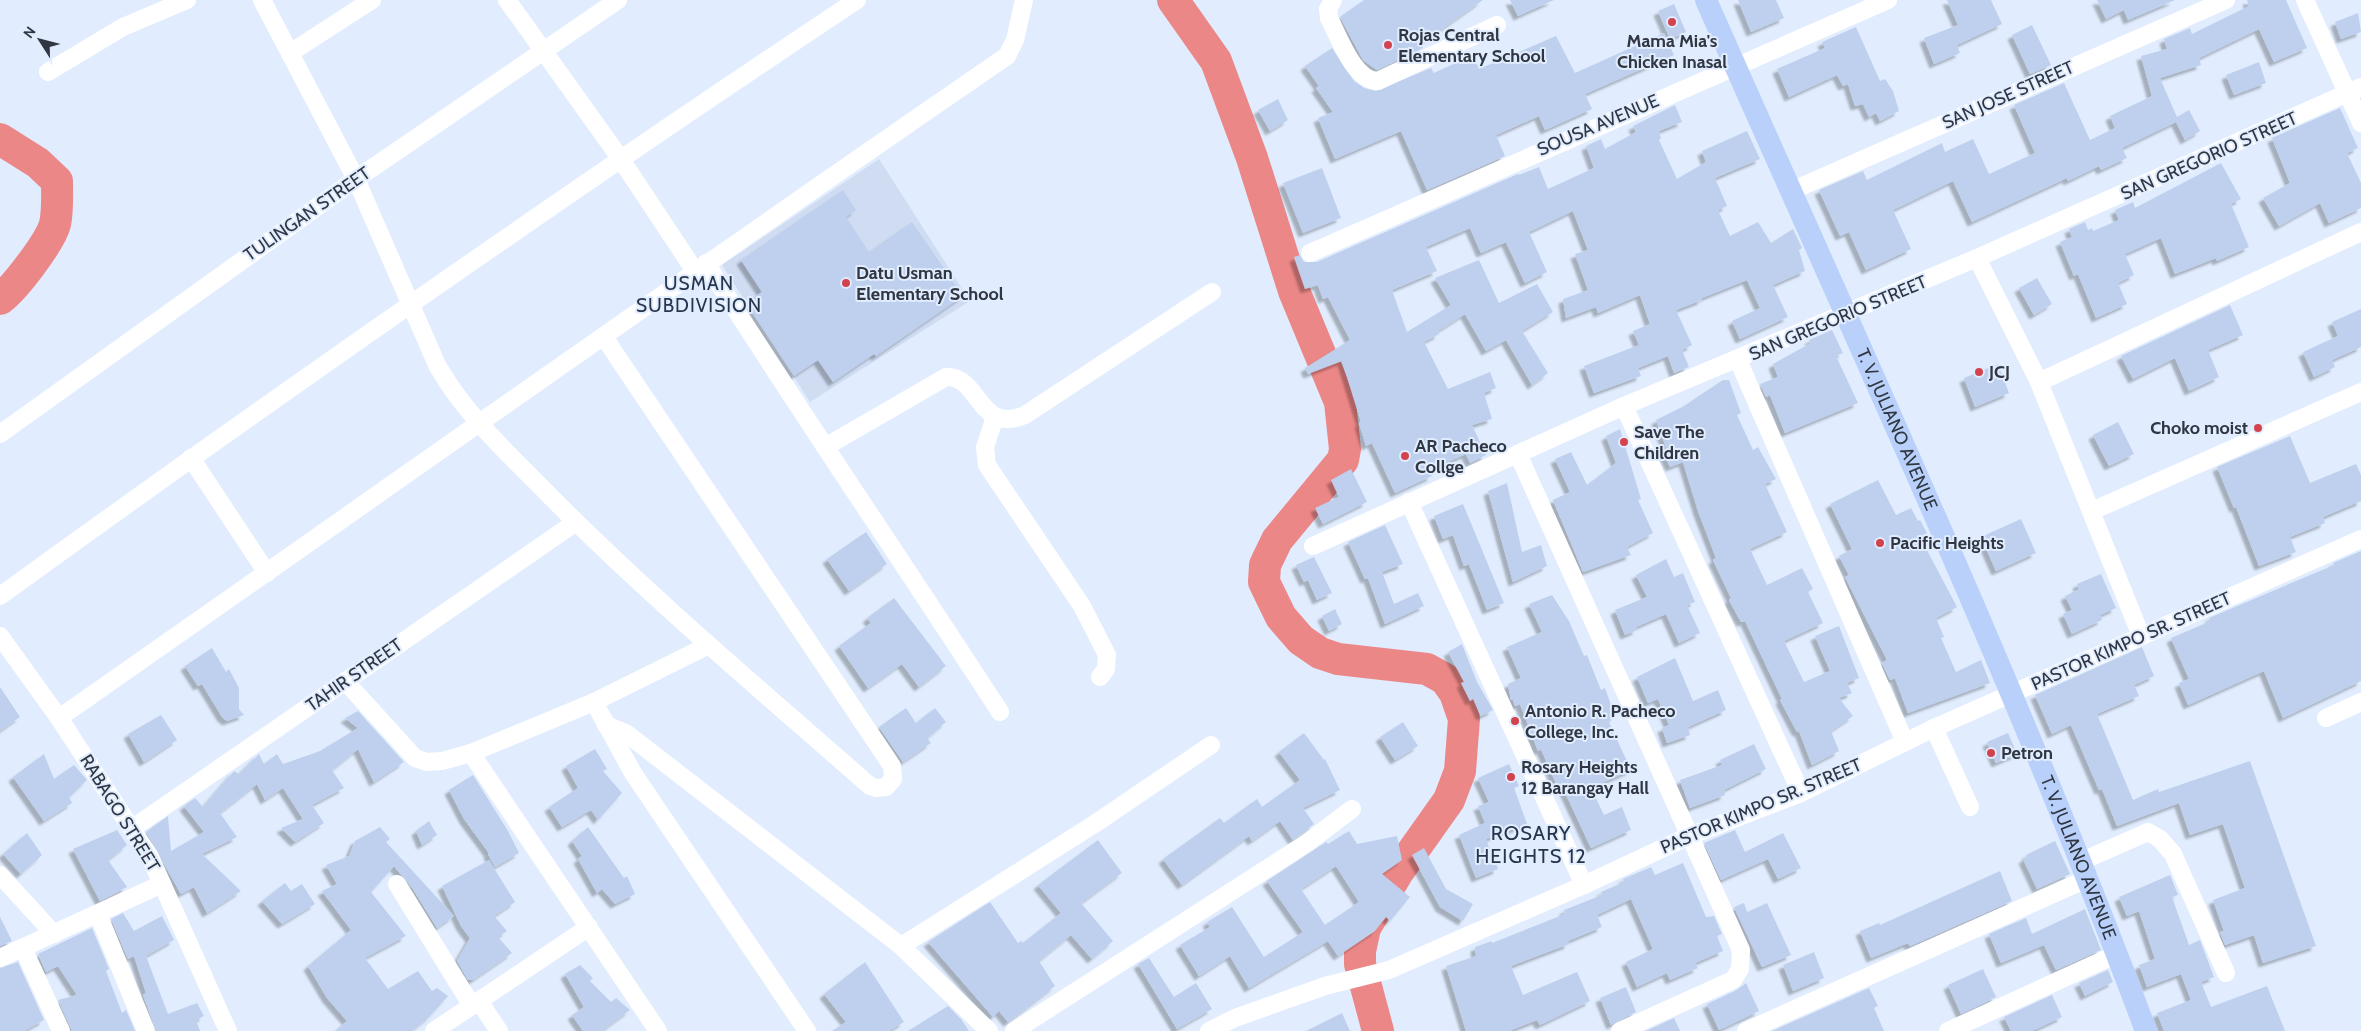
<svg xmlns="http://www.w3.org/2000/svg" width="2361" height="1031" font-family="Cabin,sans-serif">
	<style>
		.built { fill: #cfdcf2 }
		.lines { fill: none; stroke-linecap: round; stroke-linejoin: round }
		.river { stroke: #ec8787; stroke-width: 32 }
		.building { fill: #bed0ed; fill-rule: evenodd; filter: url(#shadow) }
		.minor { stroke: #fff; stroke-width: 18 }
		.major { stroke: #b9d1fa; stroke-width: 22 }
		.poi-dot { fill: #d3434d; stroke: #e1edff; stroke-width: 2 }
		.labels { text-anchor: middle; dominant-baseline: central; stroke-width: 4; stroke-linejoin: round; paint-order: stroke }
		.poi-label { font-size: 18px; font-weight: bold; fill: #303742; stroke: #e1edff; text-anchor: start }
		.street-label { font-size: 18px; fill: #303742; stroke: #e1edff }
		.neighbourhood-label { font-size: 19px; letter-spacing: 1px; fill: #26354c; stroke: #e1edff }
		.quarter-label { font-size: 20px; letter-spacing: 1px; fill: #26354c; stroke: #e1edff }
	</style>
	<defs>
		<filter id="shadow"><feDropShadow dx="-4.5" dy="4.5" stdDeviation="1" flood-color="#0004"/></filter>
	</defs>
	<rect width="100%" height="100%" fill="#e1edff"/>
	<polygon class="built" points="879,159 970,301 810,402 722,265"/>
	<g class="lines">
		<g class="river">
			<polyline points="1173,0 1216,61 1252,158 1294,291 1340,402 1345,449 1343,460 1277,540 1265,565 1264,582 1281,617 1301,640 1320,653 1338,659 1427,669 1445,679 1455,693 1464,719 1460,771 1449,800 1398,872 1365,928 1360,951 1360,964 1378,1031"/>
			<path d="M0,139L38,163L57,181C57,195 58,211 55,224C50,242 15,288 0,299"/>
		</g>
	</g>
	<g class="building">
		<polygon points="1364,0 1483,0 1421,44 1423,48 1377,70 1363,60 1340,17"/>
		<polygon points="1510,0 1554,0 1518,16"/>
		<polygon points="1738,0 1776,0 1784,18 1751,32"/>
		<polygon points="1947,0 1991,0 2002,24 1957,45 1960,53 1934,64 1924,38 1958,25"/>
		<polygon points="2097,0 2175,0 2128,20 2124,10 2106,19"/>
		<polygon points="2247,0 2286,0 2307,48 2274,62 2259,29 2199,58 2201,65 2160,78 2177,117 2189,110 2200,131 2185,140 2176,122 2122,148 2127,158 2101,170 2099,166 2068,181 2067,178 1972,222 1953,181 1893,210 1911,249 1866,270 1849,232 1840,236 1819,190 1863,171 1867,180 1942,143 1945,152 1973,139 1989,174 2035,153 2014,105 2064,83 2090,140 2115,128 2110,116 2152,96 2141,56 2167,49 2164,39 2190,28 2192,34 2249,6"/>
		<polygon points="1674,4 1686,32 1670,39 1658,11"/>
		<polygon points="2358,13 2361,32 2341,39 2335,22"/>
		<polygon points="2032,25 2051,65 2030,74 2012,35"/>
		<polygon points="1856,27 1880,81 1885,79 1893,91 1899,111 1880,121 1876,113 1869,117 1863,104 1855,106 1848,84 1843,86 1837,75 1789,97 1777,69 1825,48 1822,42"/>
		<polygon points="1664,33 1674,55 1585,94 1592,109 1545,130 1539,116 1496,135 1505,156 1427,190 1401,131 1335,159 1318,118 1333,112 1316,88 1319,86 1305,66 1332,48 1354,81 1364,88 1376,91 1431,68 1434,73 1473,55 1479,69 1556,36 1575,73"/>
		<polygon points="2259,62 2266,83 2234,95 2226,75"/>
		<polygon points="1278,99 1288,120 1270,131 1258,110"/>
		<polygon points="1675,105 1682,122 1659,131 1661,138 1659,140 1677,179 1706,162 1702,151 1747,131 1760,159 1715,178 1727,206 1718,210 1730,236 1758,222 1771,243 1793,229 1802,248 1799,250 1805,271 1773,285 1788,317 1740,339 1732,321 1760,308 1747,280 1702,298 1702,300 1676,310 1692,345 1682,350 1689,367 1674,373 1668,356 1638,368 1641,376 1594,393 1584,366 1639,345 1633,331 1650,324 1640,295 1598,313 1596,307 1566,318 1563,299 1588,290 1575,254 1588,250 1573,211 1529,232 1547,272 1525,283 1506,242 1481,253 1470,228 1426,247 1437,271 1392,290 1407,332 1451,305 1435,278 1479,260 1499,303 1537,284 1553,312 1522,331 1548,373 1532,385 1506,340 1486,351 1465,314 1438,331 1439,334 1424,342 1448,389 1490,372 1496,388 1484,393 1492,419 1472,425 1486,455 1470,463 1466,454 1429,470 1432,476 1395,493 1372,443 1366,446 1359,423 1361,422 1342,361 1308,374 1305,368 1350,340 1328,297 1323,299 1318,285 1305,289 1294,257 1300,255 1304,262 1317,262 1518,174 1519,175 1539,167 1548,189 1594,168 1586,146 1601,139 1605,149 1636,132 1633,126"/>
		<polygon points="2340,108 2358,148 2347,153 2361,183 2361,208 2329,223 2320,203 2279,226 2263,198 2290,183 2272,138"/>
		<polygon points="2221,163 2241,199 2231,204 2249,247 2217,261 2216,258 2175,274 2161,238 2125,254 2134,275 2118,283 2127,304 2096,318 2078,274 2074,276 2060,242 2072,237 2069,229 2085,222 2088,230 2092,228 2093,231 2119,220 2115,210 2133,202 2135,208"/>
		<polygon points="1322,168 1341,218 1303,233 1283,183"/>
		<polygon points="843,190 856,210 846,217 869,252 912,222 963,296 876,356 874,354 833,382 818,360 794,376 746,303 762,292 741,260"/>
		<polygon points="2037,278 2052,304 2034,315 2019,288"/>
		<polygon points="2230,305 2243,335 2208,350 2219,377 2189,391 2175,358 2133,379 2121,356"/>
		<polygon points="2361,309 2361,347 2332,360 2335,367 2314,377 2303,352 2338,336 2332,322"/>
		<polygon points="1832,330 1843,353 1836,356 1858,403 1785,433 1770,395 1766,397 1760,384 1778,377 1773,364 1811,343 1809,340"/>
		<polygon points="1998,364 2009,393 1975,407 1964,378"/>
		<polygon points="1723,380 1729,380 1741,413 1737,415 1753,450 1758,447 1776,479 1765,484 1787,532 1750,549 1767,585 1802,568 1813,589 1808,592 1823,623 1784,641 1804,682 1830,671 1815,636 1839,626 1859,678 1847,683 1852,693 1839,698 1853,716 1831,731 1839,751 1812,765 1799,731 1797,732 1780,700 1782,699 1745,621 1741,622 1729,600 1731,598 1713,560 1716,558 1698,511 1683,462 1670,467 1663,452 1667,450 1656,420 1684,406"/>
		<polygon points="2118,422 2134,454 2109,466 2093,435"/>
		<polygon points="1620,429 1641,499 1638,500 1653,533 1627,547 1631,555 1583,572 1553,500 1570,492 1555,459 1571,452 1587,485 1616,463 1606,436"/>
		<polygon points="2290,436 2310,483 2356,464 2361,475 2361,501 2323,517 2325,523 2290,537 2296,552 2259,566 2236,507 2234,508 2217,467"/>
		<polygon points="1351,469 1367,502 1323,524 1315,508 1339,497 1331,480"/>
		<polygon points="1878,480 1896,515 1911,508 1918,521 1920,520 1927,533 1920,537 1957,607 1936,618 1944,637 1941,638 1956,672 1981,660 1990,683 1908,713 1895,678 1890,680 1882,663 1887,660 1845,577 1849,575 1839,556 1852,549 1830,504"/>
		<polygon points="1507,483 1522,552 1541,545 1547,566 1513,582 1488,491"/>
		<polygon points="1463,504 1504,603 1487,610 1469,564 1464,566 1453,535 1443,539 1434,516"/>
		<polygon points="2021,519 2036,553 1996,571 1981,537"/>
		<polygon points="1385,525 1403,564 1382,572 1394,604 1418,593 1424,606 1385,624 1368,578 1365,579 1348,542"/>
		<polygon points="866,532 887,564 849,591 827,559"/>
		<polygon points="2361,551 2361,681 2283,718 2264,671 2188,705 2179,683 2189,679 2171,638 2211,621 2209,618 2334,565 2333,563"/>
		<polygon points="1314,557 1332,593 1317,600 1308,580 1304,582 1296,565"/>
		<polygon points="1666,559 1674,577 1683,573 1695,602 1687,605 1700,633 1679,643 1666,614 1636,627 1637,630 1625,635 1615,610 1647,597 1636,575"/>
		<polygon points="2101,574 2116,608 2100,615 2102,620 2072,634 2063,614 2072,610 2065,596 2079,589 2077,584"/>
		<polygon points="1552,595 1569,621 1584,656 1587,655 1601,690 1605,688 1615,716 1608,720 1631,770 1591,788 1604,815 1622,807 1631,830 1591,848 1562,786 1558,788 1541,749 1538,751 1520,704 1515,706 1513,700 1511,700 1508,684 1521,678 1507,647 1542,632 1529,604"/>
		<polygon points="894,598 946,666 919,687 902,664 868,688 839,646 871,623 867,618"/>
		<polygon points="1335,609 1342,624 1329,631 1322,616"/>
		<polygon points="1462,644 1477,682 1493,710 1481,716 1473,699 1470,701 1461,683 1464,682 1448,652"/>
		<polygon points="2142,647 2154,676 2134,685 2139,696 2097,714 2133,800 2158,789 2159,792 2250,761 2316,946 2263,963 2254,935 2225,945 2220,932 2224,931 2213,900 2245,888 2223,824 2190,835 2179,803 2117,826 2102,789 2099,790 2071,725 2052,734 2035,695"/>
		<polygon points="212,648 226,672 229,669 239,688 239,709 244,715 227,721 222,717 202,684 198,686 185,666"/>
		<polygon points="1675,658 1693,701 1718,690 1726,710 1688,727 1690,735 1667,743 1662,728 1669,725 1658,699 1648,703 1637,677"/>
		<polygon points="0,687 20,717 0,731"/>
		<polygon points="906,708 916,723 935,708 946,722 927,738 931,743 903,762 879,727"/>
		<polygon points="358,711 404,762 374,782 358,749 332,770 344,788 312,805 324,823 295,842 281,828 303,819 283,788 265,800 257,784 220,813 237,837 202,854 241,891 207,913 194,887 181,894 146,832 168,816 171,851 204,832 184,806 195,798 203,807 234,771 239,774 259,754 264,764 277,754 283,764 320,751 358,728 345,718"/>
		<polygon points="161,715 177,740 144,762 128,734"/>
		<polygon points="1403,722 1418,746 1395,760 1380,737"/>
		<polygon points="1304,733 1324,760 1325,759 1340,790 1303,808 1314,824 1293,840 1280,821 1252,841 1249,836 1182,885 1163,859 1220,818 1224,823 1257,799 1262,807 1300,780 1279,752"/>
		<polygon points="2008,733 2017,754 1996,763 1987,742"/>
		<polygon points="1754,744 1766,769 1724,790 1725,795 1690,808 1680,780 1722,765 1720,760"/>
		<polygon points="595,749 607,769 603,771 622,793 598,820 591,810 562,827 549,807 578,788 566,766"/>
		<polygon points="44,754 54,779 74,765 87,780 69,797 72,803 44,821 13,777"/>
		<polygon points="1509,764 1519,786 1514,788 1527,824 1486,839 1498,869 1476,878 1459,835 1485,823 1478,806 1489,802 1478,778"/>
		<polygon points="473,775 508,831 519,853 495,867 488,854 489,853 464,819 449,790"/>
		<polygon points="429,821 437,835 422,845 416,831"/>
		<polygon points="380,827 390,839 386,842 454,916 437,928 413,889 394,866 371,892 406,936 365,958 388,989 418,971 432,991 437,988 448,996 429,1017 411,1031 335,1031 347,1021 327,998 308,966 351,930 322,891 337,884 326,865 349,856 355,841"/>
		<polygon points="588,827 624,878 627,876 635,894 615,904 602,889 597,893 578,859 582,856 572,841"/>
		<polygon points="117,830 127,845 108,860 127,887 100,901 73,849"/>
		<polygon points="1735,830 1745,852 1783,833 1801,868 1778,879 1768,859 1721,880 1704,843"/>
		<path d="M1349,831L1357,844L1397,836L1402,860L1382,874L1410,897L1390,921L1386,917L1375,931L1338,956L1328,941L1249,988L1230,956L1199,976L1180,945L1210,927L1207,922L1232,907L1264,957L1303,932L1267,881L1326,842L1328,844ZM1336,866L1359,902L1325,925L1301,889Z"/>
		<polygon points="27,833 42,855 21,874 3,854"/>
		<polygon points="1098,840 1122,873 1081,903 1113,941 1092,959 1071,935 1039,961 1055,986 1008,1022 999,1011 993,1017 928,942 990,902 1018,943 1021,941 1023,943 1061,913 1038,885"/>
		<polygon points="2055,841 2070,874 2037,889 2023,859 2027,857 2026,855"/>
		<polygon points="1424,848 1446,889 1473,904 1463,921 1440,907 1412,855"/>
		<polygon points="489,860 515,902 494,916 507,931 498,937 512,953 473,980 468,980 457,961 470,938 461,926 442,886"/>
		<polygon points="1683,863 1706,917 1714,916 1722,934 1717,936 1723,951 1695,963 1698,968 1670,980 1667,973 1637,987 1626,962 1653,949 1631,899 1597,915 1602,927 1568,941 1569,944 1511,966 1523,995 1577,972 1590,1001 1540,1025 1537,1020 1509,1031 1466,1031 1446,966 1476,956 1475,947 1492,941 1492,943 1565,914 1564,910 1602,895 1601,892 1624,882 1623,879 1651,867 1655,875"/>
		<polygon points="2000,871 2012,901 1910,946 1908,943 1871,958 1860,931 1879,923 1880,925"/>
		<polygon points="2170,875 2178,895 2172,897 2189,945 2200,940 2214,977 2201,982 2211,1007 2267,986 2285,1031 2164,1031 2157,1013 2191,1000 2181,974 2147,987 2139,965 2155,959 2139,911 2127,916 2119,897"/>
		<polygon points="285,883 291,891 302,884 315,904 282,924 262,901"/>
		<polygon points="1744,903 1747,912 1767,903 1791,955 1762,967 1734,907"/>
		<polygon points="2085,909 2101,950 2056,970 2044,945 2001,963 1989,934 2026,918 2032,934"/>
		<polygon points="123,913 134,931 162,916 174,940 146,956 168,1014 197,1003 204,1016 196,1020 200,1031 156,1031 143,995 146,993 134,956 128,959 111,919"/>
		<polygon points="0,917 12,941 0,946"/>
		<polygon points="92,928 109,969 106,971 122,1013 126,1010 135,1031 72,1031 58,1000 77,995 58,966 46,972 38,954"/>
		<polygon points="1814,952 1824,978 1793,991 1783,965"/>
		<polygon points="1149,958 1174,997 1196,983 1212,1009 1177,1029 1138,964"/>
		<polygon points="18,962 44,1020 24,1031 0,1031 0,968"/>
		<polygon points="865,962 904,1022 889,1031 832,1031 846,1022 824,994"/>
		<polygon points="580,965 593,978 590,981 611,1002 616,998 630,1010 602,1031 583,1031 572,1015 584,1007 565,974"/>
		<polygon points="1983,969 1996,997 1961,1014 1948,985"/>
		<polygon points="2108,970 2113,982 2085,996 2079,983"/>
		<polygon points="1746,983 1759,1011 1719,1030 1707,1004 1737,990"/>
		<polygon points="1626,987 1636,1012 1611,1025 1600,998"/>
		<polygon points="1869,988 1878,1006 1874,1008 1884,1031 1772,1031"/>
		<polygon points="2052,995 2062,1017 2032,1031 2011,1031 2004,1017"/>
		<polygon points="948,1006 961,1019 969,1031 908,1031"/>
		<polygon points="1342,1013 1350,1031 1306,1031"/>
		<polygon points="1674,1018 1680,1031 1646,1031"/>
	</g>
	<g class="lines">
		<g class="minor">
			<path d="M262,0L356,179L437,365C466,416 509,454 550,496C651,598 762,691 870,786L876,788L886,787L893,779L892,766L604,337"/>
			<polyline points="507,0 620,158 695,271"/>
			<path d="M1333,0L1328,9L1329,18C1339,37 1354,81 1378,81L1497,25"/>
			<polyline points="2305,0 2361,123"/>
			<polyline points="290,53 372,0"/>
			<polyline points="48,72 123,27 187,0"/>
			<polyline points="1791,191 2226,0"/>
			<polyline points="1310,253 1888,0"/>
			<polyline points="1977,258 2039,382 2141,636"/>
			<path d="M706,263C801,414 903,562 1000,712"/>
			<polyline points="1738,360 1905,742"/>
			<polyline points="2039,382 2361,232"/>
			<polyline points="1624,406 1801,793"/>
			<polyline points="995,417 985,447 987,465 1082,606 1107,655 1106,669 1100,677"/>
			<polyline points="0,434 356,179 618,0"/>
			<path d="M825,447L946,377C980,375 978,435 1025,415L1212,292"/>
			<polyline points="1518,454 1741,950 1740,969 1733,980 1620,1031"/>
			<polyline points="191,458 267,573"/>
			<polyline points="1409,502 1584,885"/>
			<polyline points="2092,511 2361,392"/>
			<polyline points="1313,546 1624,406 1977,258 2361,87"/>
			<path d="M0,596C282,392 567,193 857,0"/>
			<polyline points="0,636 59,718 150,857 228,1031"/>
			<polyline points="345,681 415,758 427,762 442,761 471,753 594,702 709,645"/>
			<polyline points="594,702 633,773 807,1031"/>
			<path d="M59,718C375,497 689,274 1007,56L1015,40L1024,0"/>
			<polyline points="2326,718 2361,702"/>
			<polyline points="606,725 626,733 901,946 989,1031"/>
			<polyline points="1934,728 1970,807"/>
			<polyline points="471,753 658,1031"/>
			<polyline points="133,828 576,522"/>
			<polyline points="2082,861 2148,832 2160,839 2173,854 2226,973"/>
			<polyline points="0,875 54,934"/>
			<polyline points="397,884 472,1006"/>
			<polyline points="98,914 146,1031"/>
			<polyline points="901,946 1093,825 1211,745"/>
			<polyline points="23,948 61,1031"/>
			<polyline points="0,958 162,884"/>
			<polyline points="479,1001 499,1031"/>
			<polyline points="434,1031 589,927"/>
			<polyline points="1014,1031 1307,843 1352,809"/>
			<polyline points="1209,1031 1235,1018 1325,986 1389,970 1584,885 1689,836 1801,793 1934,728 2361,539"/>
			<polyline points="1746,1031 2089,878"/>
			<polyline points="1948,1031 2117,954"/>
		</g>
		<path class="major" id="s1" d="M1706,0C1857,342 2015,681 2146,1031"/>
	</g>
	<g class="poi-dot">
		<circle cx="1672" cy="22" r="5"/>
		<circle cx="1388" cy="45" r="5"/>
		<circle cx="846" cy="283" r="5"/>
		<circle cx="1979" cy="372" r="5"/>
		<circle cx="2258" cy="428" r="5"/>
		<circle cx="1624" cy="442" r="5"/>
		<circle cx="1405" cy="456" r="5"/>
		<circle cx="1880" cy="543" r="5"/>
		<circle cx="1515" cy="721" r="5"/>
		<circle cx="1991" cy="753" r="5"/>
		<circle cx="1511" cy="777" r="5"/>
	</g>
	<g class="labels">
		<g class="poi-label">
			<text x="1398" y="35">Rojas Central<tspan x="1398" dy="21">Elementary School</tspan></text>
			<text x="1672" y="41" text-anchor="middle">Mama Mia's<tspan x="1672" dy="21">Chicken Inasal</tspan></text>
			<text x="856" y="273">Datu Usman<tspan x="856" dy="21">Elementary School</tspan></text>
			<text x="1989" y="372">JCJ</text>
			<text x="2248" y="428" text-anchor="end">Choko moist</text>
			<text x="1634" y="432">Save The<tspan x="1634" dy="21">Children</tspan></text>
			<text x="1415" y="446">AR Pacheco<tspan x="1415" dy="21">Collge</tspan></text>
			<text x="1890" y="543">Pacific Heights</text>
			<text x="1525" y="711">Antonio R. Pacheco<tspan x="1525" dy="21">College, Inc.</tspan></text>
			<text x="2001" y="753">Petron</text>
			<text x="1521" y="767">Rosary Heights<tspan x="1521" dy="21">12 Barangay Hall</tspan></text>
		</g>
		<g class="street-label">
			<text transform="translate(2008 95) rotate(-24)">SAN JOSE STREET</text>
			<text transform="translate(1598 125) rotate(-23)">SOUSA AVENUE</text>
			<text transform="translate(2209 156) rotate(-24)">SAN GREGORIO STREET</text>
			<text transform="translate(307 214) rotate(-35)">TULINGAN STREET</text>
			<text transform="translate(1838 318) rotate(-23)">SAN GREGORIO STREET</text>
			<text stroke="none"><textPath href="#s1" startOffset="470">T. V. JULIANO AVENUE</textPath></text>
			<text transform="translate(2131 641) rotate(-24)">PASTOR KIMPO SR. STREET</text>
			<text transform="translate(354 675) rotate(-35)">TAHIR STREET</text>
			<text transform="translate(1761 806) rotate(-23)">PASTOR KIMPO SR. STREET</text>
			<text transform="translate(120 813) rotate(58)">RABAGO STREET</text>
			<text stroke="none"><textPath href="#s1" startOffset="935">T. V. JULIANO AVENUE</textPath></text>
		</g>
		<g class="neighbourhood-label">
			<text x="699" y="283">USMAN<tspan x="699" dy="22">SUBDIVISION</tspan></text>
		</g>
		<g class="quarter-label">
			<text x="1531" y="833">ROSARY<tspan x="1531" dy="23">HEIGHTS 12</tspan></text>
		</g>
	</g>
	<g transform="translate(40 40) rotate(306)" stroke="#e1edff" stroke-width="4" paint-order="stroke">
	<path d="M0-4L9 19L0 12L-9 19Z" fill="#303742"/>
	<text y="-8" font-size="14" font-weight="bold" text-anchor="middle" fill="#303742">N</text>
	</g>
</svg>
